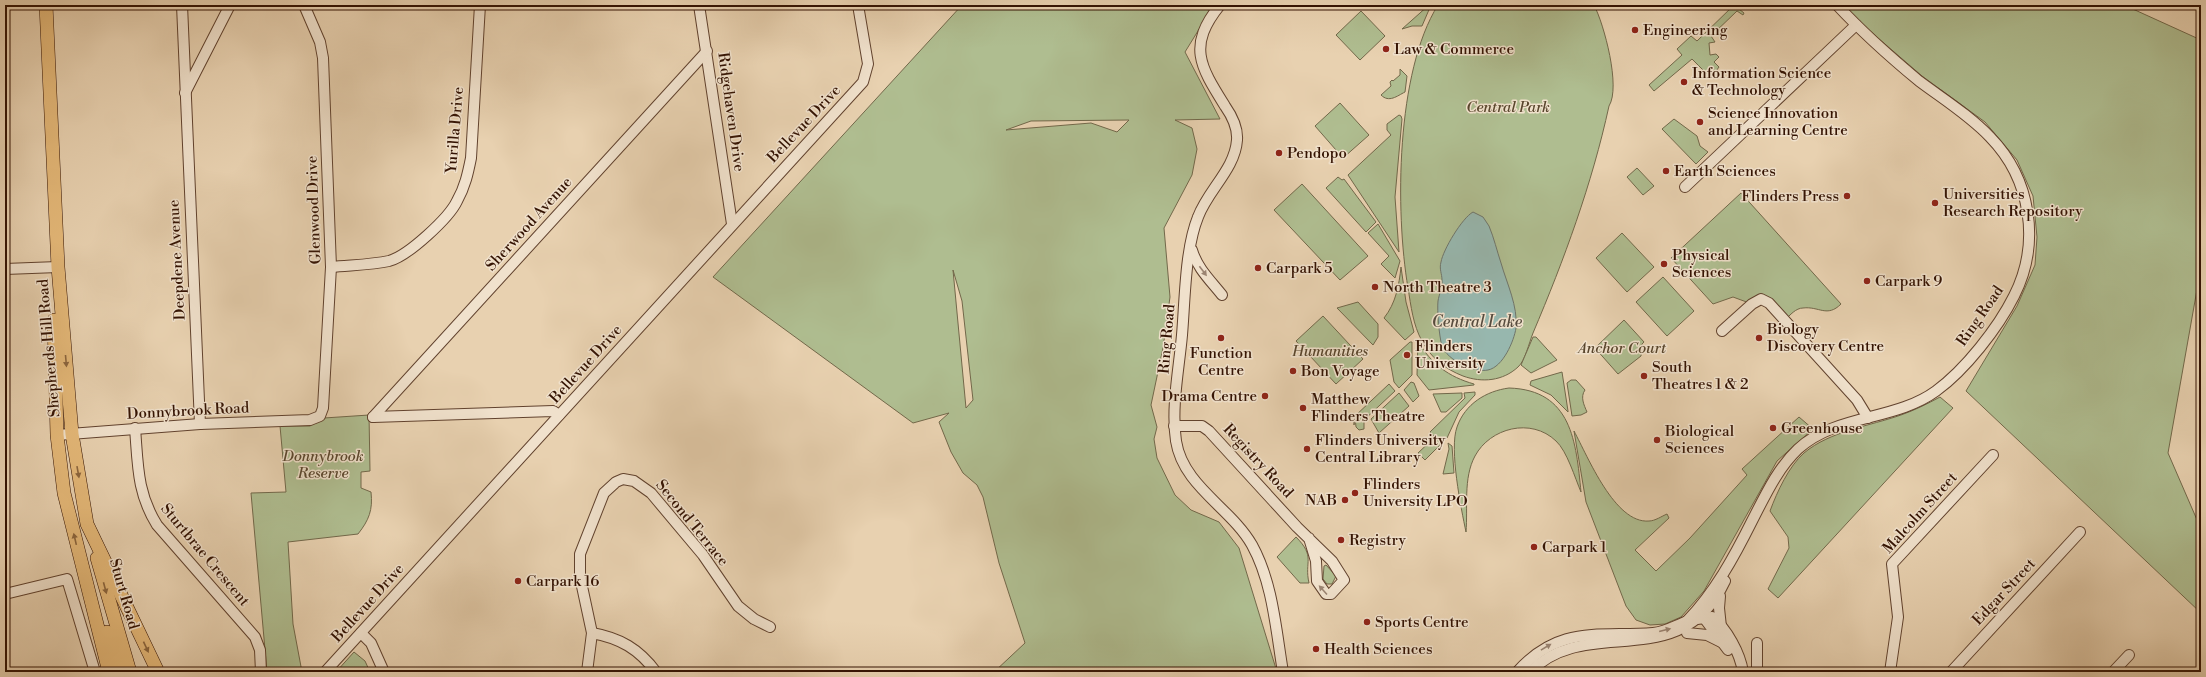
<svg xmlns="http://www.w3.org/2000/svg" width="2206" height="677" font-family="'Libre Bodoni',serif">
	<style>
		.green { fill: #afbd90; stroke: #72684a; fill-rule: evenodd }
		.water { fill: #97b7ae; stroke: #6f756a }
		.lines { fill: none; stroke-linecap: round; stroke-linejoin: round }
		.minor-casing { stroke: #61422e; stroke-width: 12 }
		.major-casing { stroke: #341303; stroke-width: 14 }
		.minor { stroke: #f0e1cc; stroke-width: 10 }
		.major { stroke: #e4b878; stroke-width: 13 }
		.oneway { fill: #9b8472 }
		.oneway2 { fill: #8c663e }
		.poi-dot { fill: #8f2418; stroke: #f0e1cc; stroke-width: 1.5 }
		.labels { text-anchor: middle; dominant-baseline: central; stroke-width: 3; stroke-linejoin: round; paint-order: stroke }
		.poi-label { font-size: 15px; fill: #341303; stroke: #f0e1cc; text-anchor: start }
		.park-label { font-size: 15px; font-style: italic; fill: #59462d; stroke: #f0e1cc }
		.street-label { font-size: 15px; fill: #341303; stroke: #f0e1cc }
		.water-label { font-size: 16px; font-style: italic; fill: #574c3f; stroke: #f0e1cc }
	</style>
	<rect width="100%" height="100%" fill="#e8d1b0"/>
	<filter id="stains"><feTurbulence type="fractalNoise" baseFrequency=".005" numOctaves="4"/><feColorMatrix values="0 0 0 0 .2 0 0 0 0 .09 0 0 0 0 .02 0 0 0 .5 -.17"/></filter>
	<radialGradient id="worn" r=".72"><stop offset=".6" stop-color="#630" stop-opacity="0"/><stop offset="1" stop-color="#630" stop-opacity=".3"/></radialGradient>
	<g class="green">
		<path d="M962,5H1214L1185,52L1220,119L1175,120L1192,128L1197,149L1192,175L1164,228L1170,297L1163,348L1151,405L1157,427L1154,439L1157,458L1175,495L1191,510L1219,522L1239,548L1277,672H994L1025,643L999,563L983,497L977,485L963,473L951,452L939,422L949,413L913,423L713,277ZM1129,120L1117,132L1091,123L1006,130L1031,121ZM953,270L962,301L973,400L966,408Z"/>
		<polygon points="1429,5 1431,5 1422,26 1412,26 1402,29"/>
		<path d="M1438,5H1594C1604,24 1621,87 1609,106C1592,184 1564,260 1533,333C1529,343 1525,361 1518,367C1503,381 1482,383 1463,376C1445,369 1431,358 1422,341C1413,325 1411,306 1408,288C1395,211 1396,72 1438,5Z"/>
		<polygon points="1734,5 1744,13 1743,15 1737,11 1711,36 1715,42 1709,43 1710,55 1716,54 1719,57 1714,62 1719,67 1711,78 1692,59 1654,91 1649,85 1682,55 1677,49 1691,36 1697,41"/>
		<polygon points="1844,5 2124,5 2201,40 2201,267 2168,453 2201,529 2201,613 1966,391 2017,306 2035,265 2037,237 2033,196 2017,160 1985,122 1922,76 1871,32"/>
		<polygon points="1361,11 1385,36 1360,60 1336,35"/>
		<path d="M1400,69L1407,76L1405,92C1397,96 1389,103 1381,95L1391,86L1390,82L1392,80L1393,81L1400,75Z"/>
		<polygon points="1340,103 1369,135 1343,158 1315,126"/>
		<polygon points="1399,115 1401,116 1402,119 1395,197 1399,252 1348,175 1391,135 1387,130 1387,124"/>
		<polygon points="1674,119 1697,136 1700,146 1708,152 1696,164 1662,129"/>
		<polygon points="1637,168 1654,186 1643,195 1627,177"/>
		<polygon points="1338,177 1342,180 1344,179 1376,222 1366,232 1326,188"/>
		<polygon points="1302,184 1368,256 1340,280 1274,210"/>
		<path d="M1741,193L1841,304C1827,318 1819,306 1803,308C1796,308 1790,315 1785,320L1769,303L1752,304L1733,297L1713,304L1671,258Z"/>
		<polygon points="1378,224 1400,261 1395,278 1381,264 1389,256 1368,233"/>
		<polygon points="1622,233 1654,267 1627,292 1596,258"/>
		<path d="M1401,267L1406,302L1414,332L1405,340L1384,318C1396,303 1399,285 1401,267Z"/>
		<polygon points="1663,277 1694,311 1667,336 1636,302"/>
		<polygon points="1358,302 1378,324 1378,337 1373,345 1337,308"/>
		<polygon points="1323,316 1363,359 1336,384 1296,341"/>
		<polygon points="1624,320 1644,342 1642,344 1641,356 1618,374 1595,348"/>
		<polygon points="1533,337 1536,337 1557,360 1531,373 1521,365"/>
		<path d="M1418,341C1431,364 1449,377 1474,384V385L1429,390L1417,375Z"/>
		<polygon points="1410,342 1412,342 1412,375 1399,388 1394,382 1390,360"/>
		<polygon points="1562,372 1568,411 1568,412 1551,395 1530,385 1531,381"/>
		<path d="M1571,380H1576L1585,390C1580,397 1584,405 1587,412L1581,415L1572,416L1567,383Z"/>
		<polygon points="1411,382 1414,383 1419,396 1413,402 1404,390"/>
		<polygon points="1389,384 1395,391 1364,420 1364,429 1359,430 1356,427 1355,417 1354,425 1354,417"/>
		<path d="M1509,388C1572,390 1576,442 1581,492C1575,478 1567,451 1556,441C1531,417 1490,428 1475,456C1463,478 1468,508 1466,532C1461,508 1449,449 1457,427C1465,404 1486,391 1509,388Z"/>
		<polygon points="1475,392 1475,395 1459,412 1447,438 1425,460 1418,453 1435,437 1430,432 1465,398 1464,393"/>
		<polygon points="1399,393 1409,406 1379,433 1371,419"/>
		<polygon points="1462,393 1462,398 1446,412 1441,412 1433,394"/>
		<path d="M1940,397L1953,408L1778,598L1768,589L1789,548L1788,537L1770,511C1777,492 1789,466 1804,453C1830,431 1870,426 1901,415C1915,410 1927,404 1940,397Z"/>
		<path d="M369,415L370,471L361,472V488L371,492C373,510 369,520 358,534L288,542L293,624L302,672H267L251,493L286,492L280,426H310L324,418Z"/>
		<path d="M1799,417L1813,429L1777,461L1704,591L1681,617L1665,624L1650,625L1636,620L1626,606L1586,502L1574,431C1588,457 1615,524 1649,521C1655,521 1662,516 1667,514L1669,518L1635,550L1656,571L1690,538L1747,475L1742,469Z"/>
		<polygon points="1448,443 1452,446 1454,473 1443,474 1449,449"/>
		<path d="M1296,537C1316,557 1304,561 1309,583H1300L1277,557Z"/>
		<polygon points="1326,565 1336,576 1332,584 1327,584 1323,579 1324,566"/>
		<polygon points="354,652 365,661 370,672 336,672"/>
	</g>
	<path class="water" d="M1473,212L1483,217L1489,226C1494,238 1497,251 1501,263C1507,284 1518,306 1516,328C1514,341 1503,367 1488,370C1474,373 1447,360 1442,346C1439,336 1437,310 1438,301C1439,294 1443,287 1442,280C1442,274 1439,269 1441,262C1443,250 1462,218 1473,212Z"/>
	<g class="lines">
		<g class="minor-casing">
			<g id="minor">
				<polyline points="182,5 200,424"/>
				<polyline points="699,5 732,224"/>
				<path d="M1220,5C1187,46 1200,66 1225,106C1232,116 1238,127 1237,140C1235,169 1208,190 1198,217C1185,249 1185,300 1182,335C1179,369 1171,407 1176,441C1183,486 1231,508 1252,545C1273,583 1276,631 1283,672"/>
				<polyline points="185,93 230,5"/>
				<polyline points="1685,187 1856,25"/>
				<path d="M1192,250C1197,268 1211,281 1222,295"/>
				<path d="M331,267C350,265 371,265 389,261C408,256 449,218 457,201C465,187 468,173 471,158L480,5"/>
				<polyline points="5,269 58,267"/>
				<polyline points="1722,331 1752,304 1761,299 1769,303 1857,400 1868,418"/>
				<polyline points="373,417 707,51"/>
				<polyline points="373,417 553,411 559,415"/>
				<polyline points="1174,426 1202,426 1209,431 1297,527 1332,561 1344,580 1331,594 1326,594 1317,581 1316,561 1309,538"/>
				<path d="M135,428C138,465 137,493 157,525L255,637L260,650L261,672"/>
				<polyline points="57,435 200,424 310,420 320,416 323,408 331,267 323,58 320,42 304,5"/>
				<polyline points="5,594 67,579 95,672"/>
				<polyline points="1720,596 1719,608 1721,627"/>
				<polyline points="1704,618 1728,650"/>
				<path d="M1687,621C1715,592 1734,557 1752,521C1765,496 1777,469 1798,449C1836,414 1895,421 1936,391C1965,370 1998,328 2014,296C2041,243 2031,179 1990,137C1969,115 1943,99 1919,81C1890,57 1863,33 1837,5"/>
				<polyline points="361,633 371,643 384,672"/>
				<path d="M592,633C620,638 639,649 656,672"/>
				<polyline points="1687,633 1707,635 1721,642"/>
				<polyline points="325,672 863,82 868,64 858,5"/>
				<polyline points="587,672 592,633 580,577 580,554 604,493 616,482 623,479 634,481 651,493 703,555 738,606 754,619 770,627"/>
				<path d="M1517,672C1559,625 1597,637 1653,633C1666,632 1676,625 1688,621C1695,619 1704,618 1712,617C1727,629 1740,653 1743,672"/>
				<path d="M1530,672C1587,613 1680,677 1725,581"/>
				<polyline points="1757,672 1757,643"/>
				<polyline points="1890,672 1898,617 1892,564 1993,455"/>
				<polyline points="1951,672 2080,532"/>
				<polyline points="2113,672 2129,655"/>
			</g>
		</g>
		<g class="major-casing">
			<g id="major">
				<polyline points="46,5 58,267 72,434 87,524 158,672"/>
				<polyline points="54,320 57,435 64,493 109,672"/>
				<polyline points="97,558 130,672"/>
				<polyline points="107,632 119,672"/>
			</g>
		</g>
		<use href="#minor" class="minor"/>
		<use href="#major" class="major"/>
	</g>
	<defs><path id="oneway-solid" d="M-6-.8H1V-3.2L6.5 0L1 3.2V.8H-6Z"/></defs>
	<g class="oneway">
		<use href="#oneway-solid" transform="translate(1203 271) rotate(53)"/>
		<use href="#oneway-solid" transform="translate(1323 590) rotate(-132)"/>
		<use href="#oneway-solid" transform="translate(1665 630) rotate(-14)"/>
		<use href="#oneway-solid" transform="translate(1546 647) rotate(-31)"/>
	</g>
	<g class="oneway2">
		<use href="#oneway-solid" transform="translate(66 361) rotate(85)"/>
		<use href="#oneway-solid" transform="translate(78 472) rotate(80)"/>
		<use href="#oneway-solid" transform="translate(75 539) rotate(-103)"/>
		<use href="#oneway-solid" transform="translate(105 588) rotate(75)"/>
		<use href="#oneway-solid" transform="translate(146 647) rotate(65)"/>
	</g>
	<g class="poi-dot">
		<circle cx="1635" cy="30" r="4"/>
		<circle cx="1386" cy="49" r="4"/>
		<circle cx="1684" cy="82" r="4"/>
		<circle cx="1700" cy="122" r="4"/>
		<circle cx="1279" cy="153" r="4"/>
		<circle cx="1666" cy="171" r="4"/>
		<circle cx="1847" cy="196" r="4"/>
		<circle cx="1935" cy="203" r="4"/>
		<circle cx="1664" cy="264" r="4"/>
		<circle cx="1258" cy="268" r="4"/>
		<circle cx="1867" cy="281" r="4"/>
		<circle cx="1375" cy="287" r="4"/>
		<circle cx="1221" cy="338" r="4"/>
		<circle cx="1759" cy="338" r="4"/>
		<circle cx="1407" cy="355" r="4"/>
		<circle cx="1293" cy="371" r="4"/>
		<circle cx="1644" cy="376" r="4"/>
		<circle cx="1265" cy="396" r="4"/>
		<circle cx="1303" cy="408" r="4"/>
		<circle cx="1773" cy="428" r="4"/>
		<circle cx="1657" cy="440" r="4"/>
		<circle cx="1307" cy="449" r="4"/>
		<circle cx="1355" cy="493" r="4"/>
		<circle cx="1345" cy="500" r="4"/>
		<circle cx="1341" cy="540" r="4"/>
		<circle cx="1534" cy="547" r="4"/>
		<circle cx="518" cy="581" r="4"/>
		<circle cx="1367" cy="622" r="4"/>
		<circle cx="1316" cy="649" r="4"/>
	</g>
	<g class="labels">
		<g class="poi-label">
			<text x="1643" y="30">Engineering</text>
			<text x="1394" y="49">Law &amp; Commerce</text>
			<text x="1692" y="73">Information Science<tspan x="1692" dy="17">&amp; Technology</tspan></text>
			<text x="1708" y="113">Science Innovation<tspan x="1708" dy="17">and Learning Centre</tspan></text>
			<text x="1287" y="153">Pendopo</text>
			<text x="1674" y="171">Earth Sciences</text>
			<text x="1943" y="194">Universities<tspan x="1943" dy="17">Research Repository</tspan></text>
			<text x="1839" y="196" text-anchor="end">Flinders Press</text>
			<text x="1672" y="255">Physical<tspan x="1672" dy="17">Sciences</tspan></text>
			<text x="1266" y="268">Carpark 5</text>
			<text x="1875" y="281">Carpark 9</text>
			<text x="1383" y="287">North Theatre 3</text>
			<text x="1767" y="329">Biology<tspan x="1767" dy="17">Discovery Centre</tspan></text>
			<text x="1415" y="346">Flinders<tspan x="1415" dy="17">University</tspan></text>
			<text x="1221" y="353" text-anchor="middle">Function<tspan x="1221" dy="17">Centre</tspan></text>
			<text x="1652" y="367">South<tspan x="1652" dy="17">Theatres 1 &amp; 2</tspan></text>
			<text x="1301" y="371">Bon Voyage</text>
			<text x="1257" y="396" text-anchor="end">Drama Centre</text>
			<text x="1311" y="399">Matthew<tspan x="1311" dy="17">Flinders Theatre</tspan></text>
			<text x="1781" y="428">Greenhouse</text>
			<text x="1665" y="431">Biological<tspan x="1665" dy="17">Sciences</tspan></text>
			<text x="1315" y="440">Flinders University<tspan x="1315" dy="17">Central Library</tspan></text>
			<text x="1363" y="484">Flinders<tspan x="1363" dy="17">University LPO</tspan></text>
			<text x="1337" y="500" text-anchor="end">NAB</text>
			<text x="1349" y="540">Registry</text>
			<text x="1542" y="547">Carpark 1</text>
			<text x="526" y="581">Carpark 16</text>
			<text x="1375" y="622">Sports Centre</text>
			<text x="1324" y="649">Health Sciences</text>
		</g>
		<g class="park-label">
			<text x="1508" y="107">Central Park</text>
			<text x="1622" y="348">Anchor Court</text>
			<text x="1330" y="351">Humanities</text>
			<text x="323" y="456">Donnybrook<tspan x="323" dy="17">Reserve</tspan></text>
		</g>
		<g class="street-label">
			<text transform="translate(731 112) rotate(82)">Ridgehaven Drive</text>
			<text transform="translate(804 124) rotate(-47)">Bellevue Drive</text>
			<text transform="translate(455 130) rotate(-85)">Yurilla Drive</text>
			<text transform="translate(314 210) rotate(-92)">Glenwood Drive</text>
			<text transform="translate(529 224) rotate(-48)">Sherwood Avenue</text>
			<text transform="translate(177 260) rotate(-93)">Deepdene Avenue</text>
			<text transform="translate(1980 316) rotate(-55)">Ring Road</text>
			<text transform="translate(1167 339) rotate(-85)">Ring Road</text>
			<text transform="translate(49 348) rotate(-95)">Shepherds Hill Road</text>
			<text transform="translate(586 364) rotate(-48)">Bellevue Drive</text>
			<text transform="translate(188 411) rotate(-3)">Donnybrook Road</text>
			<text transform="translate(1258 461) rotate(47)">Registry Road</text>
			<text transform="translate(1920 513) rotate(-48)">Malcolm Street</text>
			<text transform="translate(692 523) rotate(51)">Second Terrace</text>
			<text transform="translate(205 555) rotate(50)">Sturtbrae Crescent</text>
			<text transform="translate(2004 592) rotate(-47)">Edgar Street</text>
			<text transform="translate(124 594) rotate(74)">Sturt Road</text>
			<text transform="translate(368 603) rotate(-48)">Bellevue Drive</text>
		</g>
		<g class="water-label">
			<text x="1477" y="322">Central Lake</text>
		</g>
	</g>
	<rect width="2206" height="677" fill="none" stroke="#e8d1b0" stroke-width="20"/>
	<rect x="6" y="6" width="2194" height="665" fill="none" stroke="#341303" stroke-width="2"/>
	<rect x="10" y="10" width="2186" height="657" fill="none" stroke="#341303"/>
	<rect width="100%" height="100%" filter="url(#stains)"/>
	<rect width="100%" height="100%" fill="url(#worn)"/>
</svg>
